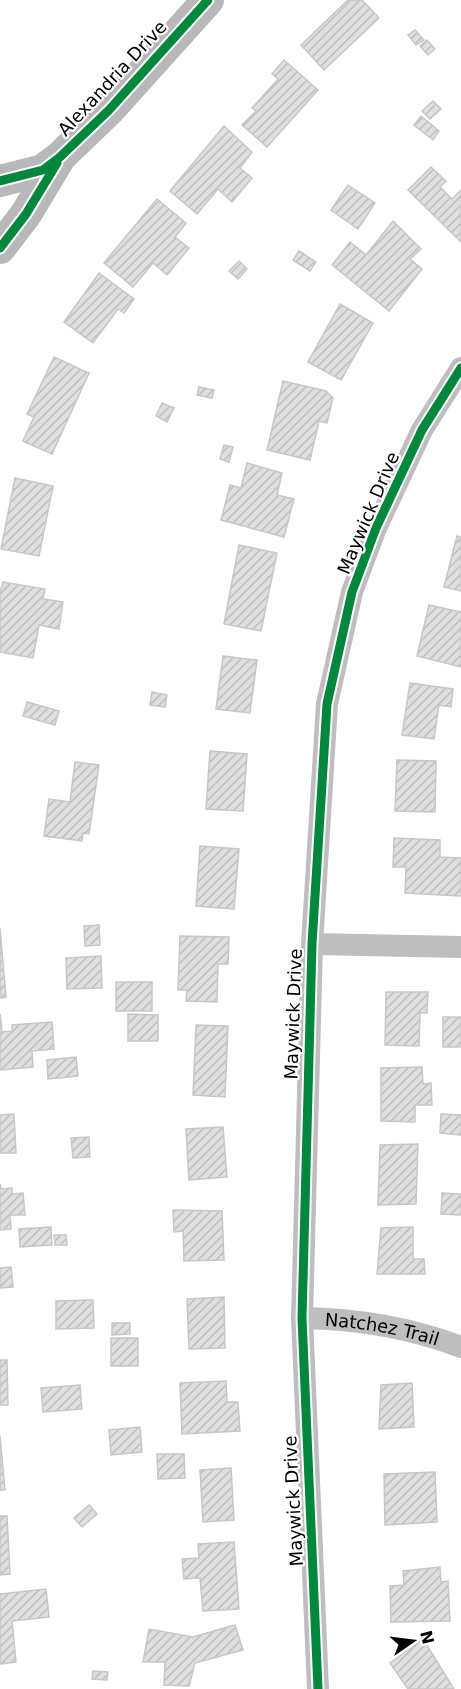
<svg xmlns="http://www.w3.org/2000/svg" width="461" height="1689" font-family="'DejaVu Sans',sans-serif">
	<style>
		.building { fill: url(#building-hatch); stroke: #c7c7c7; stroke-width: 1.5 }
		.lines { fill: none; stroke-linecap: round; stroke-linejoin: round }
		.minor { stroke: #bebebe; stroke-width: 22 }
		.secondary { stroke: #b8b8b8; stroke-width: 32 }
		.cycleway-casing { stroke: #fff; stroke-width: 13 }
		.cycleway { stroke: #00873e; stroke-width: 9 }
		.labels { text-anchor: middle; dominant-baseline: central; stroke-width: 4.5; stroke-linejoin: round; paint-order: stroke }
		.street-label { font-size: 18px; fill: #000; stroke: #fff }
	</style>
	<defs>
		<pattern id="building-hatch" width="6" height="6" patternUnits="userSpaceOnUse" patternTransform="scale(1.5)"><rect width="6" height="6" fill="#dfdfdf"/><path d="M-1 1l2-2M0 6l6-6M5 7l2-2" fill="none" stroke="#bebebe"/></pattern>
	</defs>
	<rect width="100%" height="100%" fill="#fff"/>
	<g class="building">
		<polygon points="348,0 362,0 379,18 324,70 301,45"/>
		<polygon points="415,30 424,40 416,45 408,35"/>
		<polygon points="427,40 435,49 428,55 420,46"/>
		<polygon points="284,60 318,90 267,147 242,125 256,111 252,108 278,79 272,74"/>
		<polygon points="433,101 441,109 430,119 422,111"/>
		<polygon points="421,116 439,131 433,140 414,125"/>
		<polygon points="224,126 252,152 240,168 252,178 232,202 218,189 197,214 170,191"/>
		<polygon points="431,167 446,181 440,187 452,199 461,190 461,242 408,190"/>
		<polygon points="348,185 375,203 358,229 331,210"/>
		<polygon points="157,199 186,223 175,237 189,248 167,275 153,263 133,287 104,263"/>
		<polygon points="393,221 421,249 410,259 422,269 389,311 332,265 350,242 366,255"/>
		<polygon points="299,251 316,262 310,271 293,260"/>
		<polygon points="239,261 247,269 238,279 229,271"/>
		<polygon points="99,273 134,299 124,313 118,309 93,343 64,322"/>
		<polygon points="340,304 373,323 341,380 308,362"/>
		<polygon points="54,357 89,373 52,454 23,441 34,417 27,414"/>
		<polygon points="283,381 326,391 333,398 327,423 319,421 310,460 267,450"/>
		<polygon points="199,387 214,390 212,398 197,395"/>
		<polygon points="162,403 174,408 167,422 156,416"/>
		<polygon points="224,445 233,447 229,462 220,459"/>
		<polygon points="247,463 282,473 277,495 294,499 284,537 221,520 230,485 241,488"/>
		<polygon points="15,478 53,486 39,556 1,549"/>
		<polygon points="457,536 461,537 461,591 444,587"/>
		<polygon points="239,545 277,553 261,631 224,624"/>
		<polygon points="3,582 45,589 43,599 63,602 59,629 39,625 33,658 0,652 0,592"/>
		<polygon points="429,605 461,612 461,667 417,656"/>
		<polygon points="223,656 257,660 250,713 216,709"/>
		<polygon points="410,683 453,689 451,707 439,705 434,739 402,735"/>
		<polygon points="152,692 167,695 165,707 150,705"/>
		<polygon points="27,702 59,711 55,725 23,716"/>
		<polygon points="210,751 247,754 243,811 206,809"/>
		<polygon points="397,760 436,761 435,812 395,811"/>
		<polygon points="75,762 99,765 89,834 83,833 82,841 44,836 49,799 70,802"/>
		<polygon points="394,838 440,840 440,857 461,858 461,896 405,893 406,867 393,867"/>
		<polygon points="200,846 239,849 234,909 196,906"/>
		<polygon points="99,925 100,945 85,946 84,926"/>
		<polygon points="0,928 6,997 0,998"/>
		<polygon points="180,936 229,937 228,964 218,964 217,1002 186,1001 187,990 178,990"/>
		<polygon points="101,956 102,988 67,989 66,958"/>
		<rect x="116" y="982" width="36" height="29"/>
		<polygon points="386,992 428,992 427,1013 420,1013 419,1046 385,1045"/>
		<polygon points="0,1014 2,1032 12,1031 12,1025 52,1022 54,1049 32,1051 33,1067 0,1070"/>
		<polygon points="128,1014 158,1015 158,1041 128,1041"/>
		<rect x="443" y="1017" width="18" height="30"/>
		<polygon points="196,1025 228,1026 225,1097 193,1095"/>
		<polygon points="76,1057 78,1076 48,1079 47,1060"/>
		<polygon points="422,1067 423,1084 431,1083 432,1105 415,1105 415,1122 381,1121 381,1068"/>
		<polygon points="14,1114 16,1153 0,1153 0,1115"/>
		<polygon points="441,1114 461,1115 461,1135 440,1133"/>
		<polygon points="223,1127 227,1177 189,1180 186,1129"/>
		<polygon points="89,1137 90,1157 73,1158 71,1138"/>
		<polygon points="418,1144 416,1204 378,1205 380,1145"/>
		<polygon points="0,1184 1,1189 12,1188 12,1194 23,1193 25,1215 10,1215 11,1229 0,1230"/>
		<polygon points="442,1193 461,1194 461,1215 441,1214"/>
		<polygon points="173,1210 222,1211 224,1260 184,1261 183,1231 174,1232"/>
		<polygon points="51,1227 52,1245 20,1247 19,1229"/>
		<polygon points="413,1227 413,1259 424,1259 425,1274 377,1274 381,1228"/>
		<polygon points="54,1235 66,1235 67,1245 55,1245"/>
		<polygon points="11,1267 13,1287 0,1288 0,1268"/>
		<polygon points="224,1297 225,1348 189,1349 187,1299"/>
		<polygon points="93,1300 94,1328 56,1329 56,1301"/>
		<polygon points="112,1323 130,1323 130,1334 112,1335"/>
		<rect x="111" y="1338" width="27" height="28"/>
		<polygon points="0,1360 7,1360 8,1405 0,1405"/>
		<polygon points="226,1381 227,1402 238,1402 240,1431 182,1434 180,1383"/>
		<polygon points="412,1383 414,1427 379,1429 381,1385"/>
		<polygon points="80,1385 82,1409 43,1412 41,1388"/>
		<polygon points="140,1427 142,1452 111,1455 109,1430"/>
		<polygon points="0,1436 5,1490 0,1490"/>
		<polygon points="157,1454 184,1454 185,1478 158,1479"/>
		<polygon points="231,1468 234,1520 203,1522 200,1470"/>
		<polygon points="435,1472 437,1522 385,1525 384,1474"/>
		<polygon points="89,1505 97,1514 82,1527 74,1518"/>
		<polygon points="0,1516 7,1516 10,1574 0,1575"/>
		<polygon points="234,1542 239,1609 203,1611 200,1578 184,1579 182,1559 199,1558 198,1544"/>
		<polygon points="440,1567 441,1582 448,1581 450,1621 391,1622 390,1586 404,1585 403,1571"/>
		<polygon points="46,1589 49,1617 12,1621 16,1662 0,1664 0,1594"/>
		<polygon points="235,1625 243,1650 195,1663 189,1686 164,1685 165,1662 143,1662 149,1629 193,1637"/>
		<polygon points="423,1639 454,1689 408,1689 390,1663"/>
		<polygon points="93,1671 108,1672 107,1680 92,1679"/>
	</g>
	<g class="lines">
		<g class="minor">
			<polyline points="312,944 461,947"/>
			<path id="s1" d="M302,1318C357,1319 409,1327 461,1347"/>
			<polyline points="318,1689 302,1318 312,944 327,704 352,592 376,528 422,430 461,368"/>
		</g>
		<g class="secondary">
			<polyline points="0,181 43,170 60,157 109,110 208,0"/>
			<polyline points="0,248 26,214 59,159"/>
		</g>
		<g class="cycleway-casing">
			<g id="cycleway">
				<polyline points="0,181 43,170 60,157 109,110 208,0"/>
				<polyline points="0,248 26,214 57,163"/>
				<polyline points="318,1689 302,1318 312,944 327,704 352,592 376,528 422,430 461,368"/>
			</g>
		</g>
		<use href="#cycleway" class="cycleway"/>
	</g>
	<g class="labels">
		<g class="street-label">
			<text transform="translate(112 78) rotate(-47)">Alexandria Drive</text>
			<text transform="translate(368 513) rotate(-67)">Maywick Drive</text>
			<text transform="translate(293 1014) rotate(-88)">Maywick Drive</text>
			<text stroke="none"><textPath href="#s1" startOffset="81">Natchez Trail</textPath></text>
			<text transform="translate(293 1501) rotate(-93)">Maywick Drive</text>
		</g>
	</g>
	<g transform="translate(413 1641) rotate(76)" stroke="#ffffff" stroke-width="4.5" paint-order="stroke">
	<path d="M0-4.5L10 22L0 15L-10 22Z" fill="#000000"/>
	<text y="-9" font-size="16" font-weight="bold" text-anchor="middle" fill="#000000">N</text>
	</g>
</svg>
